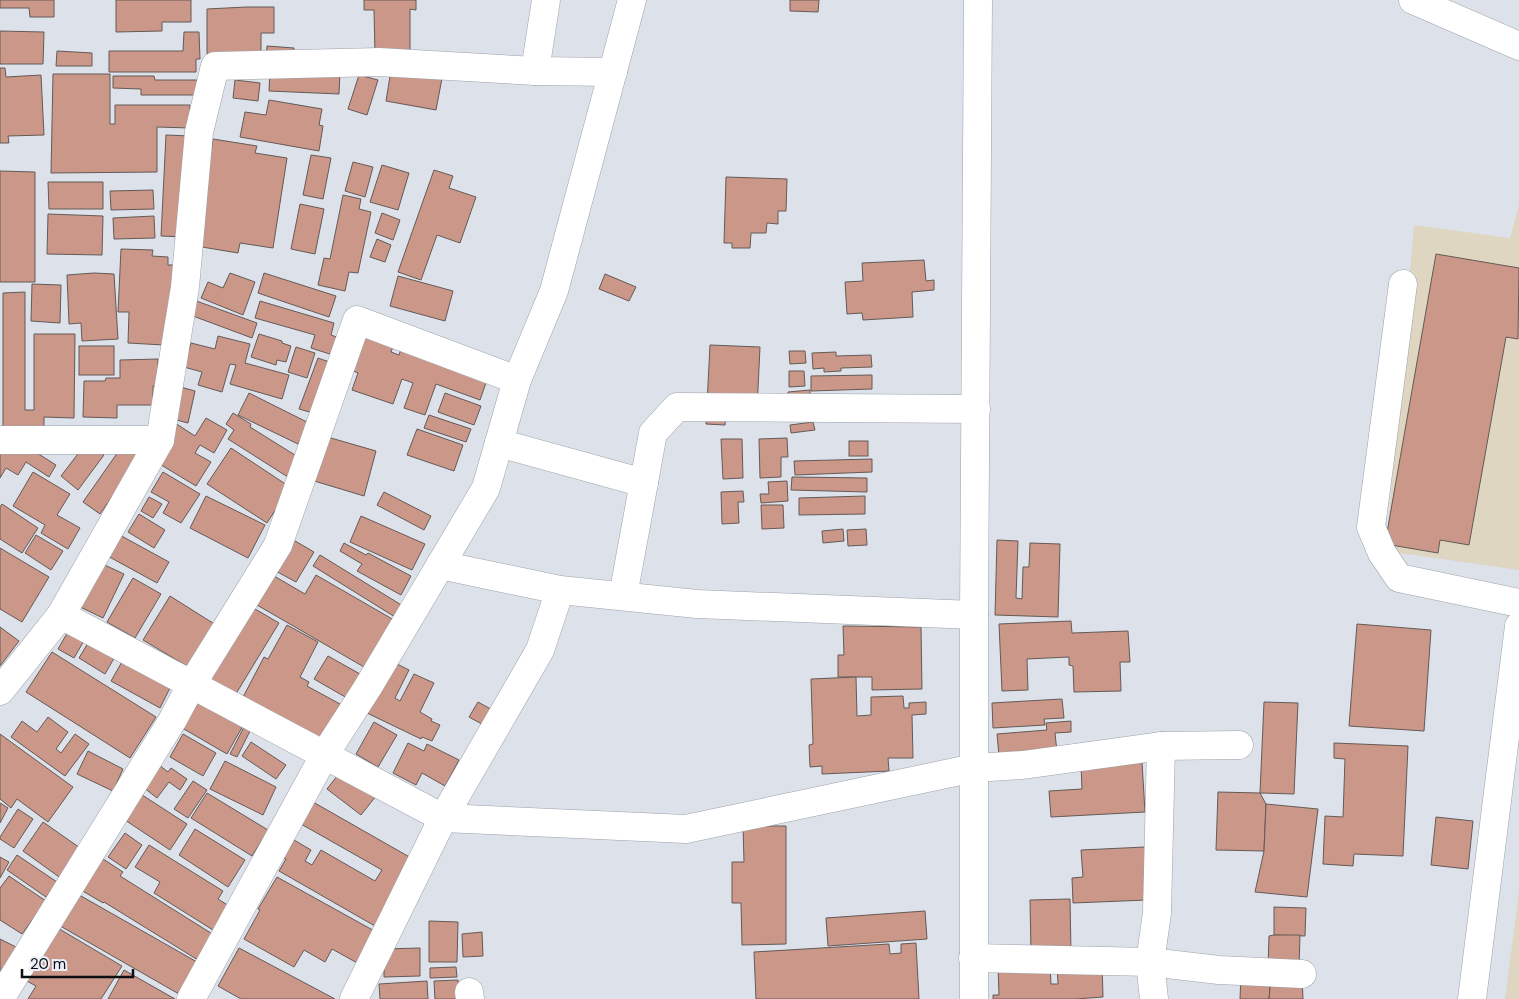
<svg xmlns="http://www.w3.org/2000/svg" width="1519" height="999" font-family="'DM Sans',sans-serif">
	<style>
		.education { fill: #dfd6c1 }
		.building { fill: #ca9788; stroke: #645a57 }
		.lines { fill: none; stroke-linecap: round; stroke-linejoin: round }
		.minor-casing { stroke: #9da2ab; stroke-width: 29 }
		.tertiary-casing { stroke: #9da2ab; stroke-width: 29 }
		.secondary-casing { stroke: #9da2ab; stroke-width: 29 }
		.minor { stroke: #fff; stroke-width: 28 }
		.tertiary { stroke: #fff; stroke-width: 28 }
		.secondary { stroke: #fff; stroke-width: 28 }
	</style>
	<rect width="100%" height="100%" fill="#dce1ea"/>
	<g class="education">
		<polygon points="1519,205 1519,570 1386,551 1414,225 1510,238"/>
		<polygon points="1519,891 1519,999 1505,999"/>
	</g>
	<g class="building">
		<polygon points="0,0 54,0 54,17 30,17 29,8 0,8"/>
		<polygon points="116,0 191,0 191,22 162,22 162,31 116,32"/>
		<polygon points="364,0 416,0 416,10 410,9 410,54 375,55 374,10 364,10"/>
		<polygon points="790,0 819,0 818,12 790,11"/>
		<polygon points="246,7 274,7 274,33 261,33 261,54 207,54 207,9"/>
		<polygon points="0,31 44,32 43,64 0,64"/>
		<polygon points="184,32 199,32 200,59 196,59 196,72 109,72 109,51 183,51"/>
		<polygon points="267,46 294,48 293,64 266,61"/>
		<polygon points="57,51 92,53 92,66 56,66"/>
		<polygon points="392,64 443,73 436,110 386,101"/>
		<polygon points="0,68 5,68 6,77 41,75 44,135 8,136 9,143 0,143"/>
		<polygon points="270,70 340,72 339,94 269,91"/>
		<polygon points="53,74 110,74 110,124 115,124 115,105 190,105 190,128 157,127 157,172 51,173"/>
		<polygon points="359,75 378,80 367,115 348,109"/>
		<polygon points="113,76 154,76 155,80 199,80 199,95 141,95 141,89 113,88"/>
		<polygon points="235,80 260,83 258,101 233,98"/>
		<polygon points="269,100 322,109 319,125 323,126 319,151 240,137 245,112 266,115"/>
		<polygon points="166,135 190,136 185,237 161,236"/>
		<polygon points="213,139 257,146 255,153 287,158 273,248 240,243 238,253 196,246"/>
		<polygon points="311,155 331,158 323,199 303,195"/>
		<polygon points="353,162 373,167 365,197 345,191"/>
		<polygon points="382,165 409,173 398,210 370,202"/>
		<polygon points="434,170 453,176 449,188 476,197 460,243 437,235 421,280 398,272"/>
		<polygon points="0,171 35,172 35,282 0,282"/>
		<polygon points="726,177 787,179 786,211 778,211 778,224 767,223 766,233 751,233 750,248 732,248 732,243 724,243"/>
		<polygon points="48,182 103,182 103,209 49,209"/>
		<polygon points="153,190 154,209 111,210 110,191"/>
		<polygon points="343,195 361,199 359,209 371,212 358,273 349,272 345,291 318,285 324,258 330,259"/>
		<polygon points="300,204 324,209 315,254 291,249"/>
		<polygon points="382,213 400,220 393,240 375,233"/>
		<polygon points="48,214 103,216 102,255 47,254"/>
		<polygon points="154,216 155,238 114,239 113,218"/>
		<polygon points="377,239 391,245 385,262 370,257"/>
		<polygon points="121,249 153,250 152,256 168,257 168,265 178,265 176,318 166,318 164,345 128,343 129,312 118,312"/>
		<polygon points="1436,254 1519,268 1518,339 1506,337 1469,545 1440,540 1438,553 1385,544"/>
		<polygon points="924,260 926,281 934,280 934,290 912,292 913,317 863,320 862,313 847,314 845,282 863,281 862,263"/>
		<polygon points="94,273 114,274 118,339 82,341 81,323 69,324 67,275"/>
		<polygon points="230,273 255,282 243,315 201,298 208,282 223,288"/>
		<polygon points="264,273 336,296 329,317 258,293"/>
		<polygon points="605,274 636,287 629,301 599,289"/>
		<polygon points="398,276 453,291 445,321 390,306"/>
		<polygon points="32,284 61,285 60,323 31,321"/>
		<polygon points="25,292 25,410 34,410 34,334 75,334 74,418 44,417 44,434 3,431 3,293"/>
		<polygon points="191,299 257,323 252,338 185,313"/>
		<polygon points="260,301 334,323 331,335 342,339 336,356 311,348 315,335 255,318"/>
		<polygon points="365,331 395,342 391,352 399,355 403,343 489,374 480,400 436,384 425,415 404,408 413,383 402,379 393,404 352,390 358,373 351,370"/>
		<polygon points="259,334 282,341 282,343 291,346 286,362 277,360 276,365 251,357"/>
		<polygon points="218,336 250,344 245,363 289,375 282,399 230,384 236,365 230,364 222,392 198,385 202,372 184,367 191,343 215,349"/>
		<polygon points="710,345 760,347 757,410 726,409 725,425 706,424"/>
		<rect x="79" y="346" width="35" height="29"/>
		<polygon points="296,347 315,353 307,378 288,372"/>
		<polygon points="789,351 805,351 806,363 790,364"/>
		<polygon points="836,352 836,356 871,355 872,367 841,368 841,371 824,372 824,368 813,369 812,353"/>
		<polygon points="318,358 332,363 313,413 299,409"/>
		<polygon points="158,359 158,386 153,386 153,405 117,405 117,418 83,417 84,381 105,381 106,378 120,378 120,360"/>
		<polygon points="789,371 804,371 805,386 789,387"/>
		<polygon points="872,375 872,389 811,391 811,376"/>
		<polygon points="177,386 195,391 188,423 169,418"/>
		<polygon points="810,390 810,404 789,404 788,392"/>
		<polygon points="249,393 309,423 298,444 238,415"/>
		<polygon points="445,393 481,406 474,425 438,412"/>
		<polygon points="233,413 251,424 250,427 303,460 291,479 228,439 234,430 226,424"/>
		<polygon points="429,415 471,429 466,442 424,428"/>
		<polygon points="206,418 227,430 214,453 200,445 195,453 211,462 196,486 153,460 172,421 195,436"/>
		<polygon points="813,422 815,430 791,433 790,425"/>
		<polygon points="417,429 463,445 454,471 407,455"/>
		<polygon points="324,436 376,451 364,496 311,480"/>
		<polygon points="787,438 788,457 781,457 781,477 760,478 759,439"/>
		<polygon points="721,439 742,439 743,478 723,479"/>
		<rect x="849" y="441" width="19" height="15"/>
		<polygon points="87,442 104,455 78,490 61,476"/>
		<polygon points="125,442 142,453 100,514 83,502"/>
		<polygon points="2,443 21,454 26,446 56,465 49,477 26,462 18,475 6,468 0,478 0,447"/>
		<polygon points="231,448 290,487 267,523 207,484"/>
		<polygon points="872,459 872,472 795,475 794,461"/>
		<polygon points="33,472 70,494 57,515 80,528 68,549 41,533 45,525 13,506"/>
		<polygon points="163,472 200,494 181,523 163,513 169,502 151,492"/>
		<polygon points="792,477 867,478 867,492 791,490"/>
		<polygon points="787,481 788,501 761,503 760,494 769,494 768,482"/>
		<polygon points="743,491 744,502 738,502 739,523 722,524 721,492"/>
		<polygon points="384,492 431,516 424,530 377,505"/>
		<polygon points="206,496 265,525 248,558 190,528"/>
		<polygon points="865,496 865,514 799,515 799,498"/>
		<polygon points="149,497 162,504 153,518 141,511"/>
		<polygon points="2,504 38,528 22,553 0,539 0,507"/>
		<polygon points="761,505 783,505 784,528 762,529"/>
		<polygon points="139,514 165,530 154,548 128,532"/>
		<polygon points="361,516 425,544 412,570 350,542"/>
		<polygon points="843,529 844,541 823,543 822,531"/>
		<polygon points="866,529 867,545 848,546 847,530"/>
		<polygon points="116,533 169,562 157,583 104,554"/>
		<polygon points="36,535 63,551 51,570 25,553"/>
		<polygon points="290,538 314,552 296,582 272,569"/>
		<polygon points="997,540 1018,541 1016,598 1022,599 1023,567 1029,567 1030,543 1060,544 1058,617 995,615"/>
		<polygon points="344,543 366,555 368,553 411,576 401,595 357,571 362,564 340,551"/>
		<polygon points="0,548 49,577 22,622 0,609"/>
		<polygon points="320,555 403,606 395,617 313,566"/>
		<polygon points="96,561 124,574 103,618 74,604"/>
		<polygon points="316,575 394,620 364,667 257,605 274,576 305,594"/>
		<polygon points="133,578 161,594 135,638 107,622"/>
		<polygon points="170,596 216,625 190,668 143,640"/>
		<polygon points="250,606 279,623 234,697 205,681"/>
		<polygon points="1071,621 1072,633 1128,631 1130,662 1120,662 1121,691 1074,692 1073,666 1069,665 1069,657 1027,659 1028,690 1002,691 999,624"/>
		<polygon points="1357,624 1431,630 1424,731 1349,726"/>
		<polygon points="287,625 318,642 300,677 309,682 307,686 340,704 318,744 242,699 264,657 268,659"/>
		<polygon points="843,626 921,627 922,689 872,690 872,677 838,677 838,655 844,655"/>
		<polygon points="0,627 19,641 0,666"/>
		<polygon points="69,630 85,639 74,658 58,649"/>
		<polygon points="91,638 117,653 105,674 79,658"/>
		<polygon points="52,652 156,717 130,758 26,692"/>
		<polygon points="328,656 360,674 347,698 314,679"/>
		<polygon points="123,660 171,686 160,708 111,681"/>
		<polygon points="393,662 409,670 395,698 400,701 414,674 434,683 420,712 432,719 431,721 440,725 432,741 422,737 421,739 367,713"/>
		<polygon points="856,677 857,716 871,715 871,697 903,696 904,708 909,708 909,703 926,702 926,714 912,715 913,758 888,758 889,771 822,774 822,766 810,767 809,745 813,744 811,679"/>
		<polygon points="195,695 244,724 227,754 177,725"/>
		<polygon points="1062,699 1064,718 1044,719 1045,725 993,728 992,703"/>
		<polygon points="478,702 498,713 489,728 469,717"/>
		<polygon points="1264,702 1298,703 1294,794 1260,793"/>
		<polygon points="48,717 68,732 56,749 61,753 75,734 89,744 65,776 11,737 22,721 37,732"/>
		<polygon points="1071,721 1071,732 1055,733 1057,752 999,756 997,734 1047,730 1046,723"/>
		<polygon points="374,722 397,735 378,767 356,754"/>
		<polygon points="244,727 250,731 237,757 230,754"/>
		<polygon points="0,734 73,787 48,822 17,799 11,808 0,799"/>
		<polygon points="183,734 216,753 203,776 170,757"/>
		<polygon points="251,742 286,765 276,779 242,756"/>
		<polygon points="408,743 424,751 427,744 459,760 445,786 422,773 416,785 393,773"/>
		<polygon points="1334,743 1408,746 1403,856 1354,854 1353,866 1323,864 1325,816 1343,817 1345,759 1334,758"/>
		<polygon points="88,751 123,769 113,791 77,774"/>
		<polygon points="225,761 276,787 263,815 210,789"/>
		<polygon points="1142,762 1145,812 1051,817 1049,791 1082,789 1081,765"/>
		<polygon points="159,765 168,772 171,768 187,779 180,790 169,782 157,798 143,787"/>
		<polygon points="341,771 376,796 361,815 327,789"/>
		<polygon points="193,781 207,790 188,818 174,809"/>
		<polygon points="1218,792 1260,793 1266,804 1264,851 1216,850"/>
		<polygon points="139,793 187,824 170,850 122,818"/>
		<polygon points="207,793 268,830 252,856 191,818"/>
		<polygon points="306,798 420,863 390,896 375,926 279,871 286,859 283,858 294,840 311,850 305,861 312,865 321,850 375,881 382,870 294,820"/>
		<polygon points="0,803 8,808 0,823"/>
		<polygon points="1266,804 1318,809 1307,897 1255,892 1264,851"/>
		<polygon points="18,809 33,819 14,848 0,839 0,837"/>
		<polygon points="1436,817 1473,821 1468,869 1431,865"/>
		<polygon points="43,822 83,850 62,879 23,851"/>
		<polygon points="743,826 786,826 786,944 742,945 741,903 732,903 732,862 744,862"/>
		<polygon points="195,829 245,860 228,887 179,855"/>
		<polygon points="125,833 142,845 126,869 108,857"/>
		<polygon points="149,845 223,891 218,899 229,906 213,930 154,893 160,882 135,867"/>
		<polygon points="1145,847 1147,900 1073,903 1072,878 1083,877 1081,850"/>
		<polygon points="17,855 57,882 46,897 7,870"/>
		<polygon points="97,855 123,872 120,876 214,935 198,960 104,902 103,903 76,887"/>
		<polygon points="0,857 9,862 0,878"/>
		<polygon points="9,876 46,901 22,934 0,920 0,888"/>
		<polygon points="277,877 378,933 361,965 332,949 325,962 304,950 294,967 244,939 260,910 258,909"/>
		<polygon points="74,892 197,962 179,994 55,923"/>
		<polygon points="1070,899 1071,953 1031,953 1030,900"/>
		<polygon points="1274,907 1306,908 1305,936 1274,935"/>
		<polygon points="925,911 927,939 828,946 826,918"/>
		<polygon points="429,921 458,922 457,962 429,962"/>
		<polygon points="56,927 122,966 101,999 28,999 36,986 25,980"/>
		<polygon points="482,932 483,956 463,957 462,934"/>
		<polygon points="1274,935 1300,935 1299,968 1268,967 1269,936"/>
		<polygon points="0,939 16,947 0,977"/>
		<polygon points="916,943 919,999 756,999 754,952 889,944 890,954 901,953 901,944"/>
		<polygon points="239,948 335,999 241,999 218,986"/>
		<polygon points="420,948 420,976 384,977 384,949"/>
		<polygon points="1050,964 1051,984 1058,984 1057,965 1102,964 1103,997 1076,999 993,999 993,995 999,995 998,966"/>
		<polygon points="456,967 457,977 430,978 430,968"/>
		<polygon points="124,970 175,999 108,999"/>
		<polygon points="1241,975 1271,977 1269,999 1240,999"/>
		<polygon points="1271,977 1302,978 1303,999 1269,999"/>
		<polygon points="458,980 459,999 435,999 434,981"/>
		<polygon points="427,981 428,999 380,999 379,984"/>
	</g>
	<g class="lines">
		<g class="minor-casing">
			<g id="minor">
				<polyline points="535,71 546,0"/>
				<polyline points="1403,284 1371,527 1382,553 1399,578 1519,603"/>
				<polyline points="0,440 160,440"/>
				<polyline points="499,443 644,483"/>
				<polyline points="440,565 560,590 697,604 974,615"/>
				<polyline points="623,596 653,433 677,407 976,409"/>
				<polyline points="61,615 443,818 686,829 974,768 1023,765 1161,746 1239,745"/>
				<polyline points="0,691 61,615 160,440 185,287 199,132 215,66 379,62 535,71 613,72"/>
				<polyline points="973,958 1150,962 1219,970 1302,974"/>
				<polyline points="469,992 470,999"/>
				<polyline points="0,999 172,721 192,684 278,545 357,320 517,380"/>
				<polyline points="191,999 325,754 368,687 486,488 517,380 554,291 632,0"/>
				<polyline points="354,999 443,818 540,650 560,590"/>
				<polyline points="1154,999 1150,962 1157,913 1161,746"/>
				<polyline points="1472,999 1519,626"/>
			</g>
		</g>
		<g class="tertiary-casing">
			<polyline id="tertiary" points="1413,0 1519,46"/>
		</g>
		<g class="secondary-casing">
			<polyline id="secondary" points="974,999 974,615 978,0"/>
		</g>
		<use href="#minor" class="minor"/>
		<use href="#tertiary" class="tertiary"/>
		<use href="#secondary" class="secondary"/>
	</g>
	<path d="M22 969v8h111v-8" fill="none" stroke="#0e0f12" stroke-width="2.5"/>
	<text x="30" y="969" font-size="15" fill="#0e0f12" stroke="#e9eef8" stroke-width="4" paint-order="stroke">20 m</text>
</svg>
